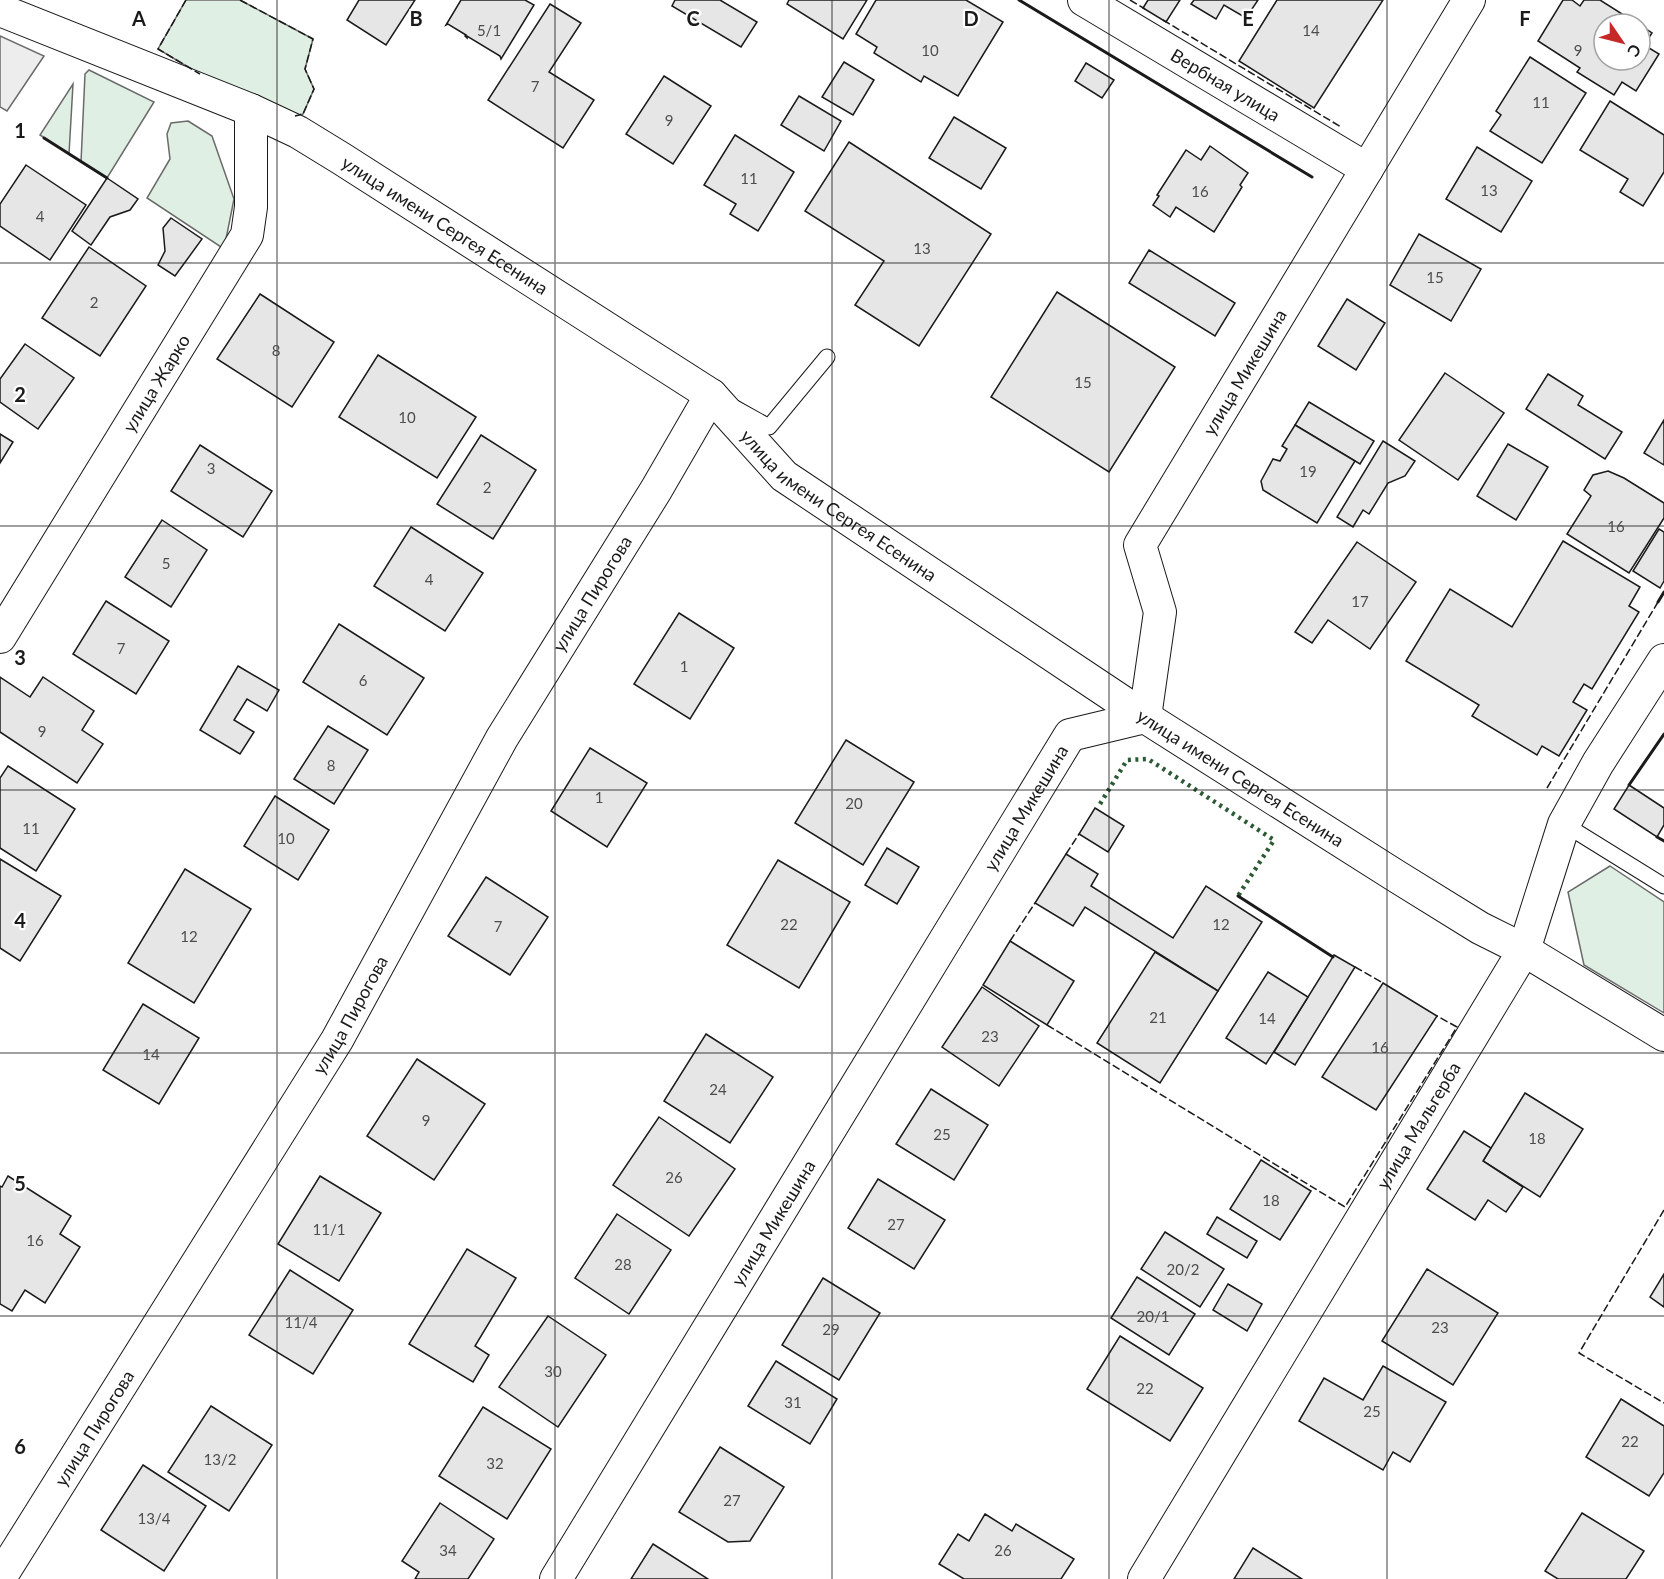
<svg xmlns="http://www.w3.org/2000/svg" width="1664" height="1579" font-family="Lato,sans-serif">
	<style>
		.green { fill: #e0efe3; stroke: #6a6a6a; stroke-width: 1.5 }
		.parking { fill: #ededed; stroke: #6a6a6a; stroke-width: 1.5 }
		.building { fill: #e6e6e6; stroke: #1a1a1a; stroke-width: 1.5 }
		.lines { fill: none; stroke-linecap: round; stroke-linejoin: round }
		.service-casing { stroke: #1a1a1a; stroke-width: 17 }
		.minor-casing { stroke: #1a1a1a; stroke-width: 34 }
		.service { stroke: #fff; stroke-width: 15 }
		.minor { stroke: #fff; stroke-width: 32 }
		.hedge { stroke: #2b5a34; stroke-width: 4.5; stroke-dasharray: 3 4.5; stroke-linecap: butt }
		.fence { stroke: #1a1a1a; stroke-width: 1.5; stroke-dasharray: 8 3; stroke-linecap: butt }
		.wall { stroke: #1a1a1a; stroke-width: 3 }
		.grid { fill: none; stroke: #1a1a1a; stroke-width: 1.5; stroke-opacity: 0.55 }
		.labels { text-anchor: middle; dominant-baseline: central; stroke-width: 4.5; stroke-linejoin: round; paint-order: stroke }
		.number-label { font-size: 15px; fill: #4d4d4d }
		.street-label { font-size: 18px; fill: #1a1a1a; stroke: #fff }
		.grid-label { font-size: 20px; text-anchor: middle; font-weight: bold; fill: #1a1a1a; stroke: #fff; stroke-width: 4.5; stroke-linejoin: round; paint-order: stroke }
	</style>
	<rect width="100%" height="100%" fill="#fff"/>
	<g class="green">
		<polygon points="186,0 240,0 313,39 305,69 314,89 303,114 276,120 158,49"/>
		<polygon points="89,70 154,102 107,178 81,162 85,74"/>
		<polygon points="73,84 69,154 40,135"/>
		<polygon points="188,121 212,136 234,199 224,249 147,198 170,159 167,134 171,123"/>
		<polygon points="1610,866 1664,902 1664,1013 1584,965 1568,892"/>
	</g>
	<polygon class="parking" points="0,36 44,56 7,111 0,107"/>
	<g class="building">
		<polygon points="359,0 415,0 386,45 347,20"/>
		<polygon points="461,0 525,0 534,5 501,59 500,56 467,36 467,38 465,36 466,35 448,24 446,25"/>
		<polygon points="675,0 720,0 757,22 741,47 672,6"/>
		<polygon points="789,0 867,0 843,39 787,4"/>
		<polygon points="876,0 966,0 1003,22 958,96 924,76 921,82 874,53 877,47 856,34"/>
		<polygon points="1148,0 1180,0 1166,22 1143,8"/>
		<polygon points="1194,0 1258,0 1246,18 1224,5 1216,19 1191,4"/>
		<polygon points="1277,0 1383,0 1314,108 1239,61"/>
		<polygon points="1563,0 1572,0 1580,6 1584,0 1600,0 1638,24 1604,24 1604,60 1640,60 1640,25 1652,33 1644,45 1659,54 1636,91 1622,82 1614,95 1577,72 1580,68 1538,41"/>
		<polygon points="550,4 581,23 549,72 594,100 563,148 488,100"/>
		<polygon points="1530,57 1586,93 1542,163 1490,131 1501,115 1496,111"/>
		<polygon points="844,62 874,80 853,115 822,97"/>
		<polygon points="1086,63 1114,80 1102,98 1075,81"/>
		<polygon points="664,76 711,106 673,164 626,134"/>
		<polygon points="799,96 841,121 824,151 781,125"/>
		<polygon points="1610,101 1664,135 1664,172 1643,206 1620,192 1628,179 1580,150"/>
		<polygon points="954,117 1006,148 981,189 929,158"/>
		<polygon points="735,135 794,172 758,231 730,214 736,204 704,185"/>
		<polygon points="849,142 991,234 919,346 855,305 884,261 805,211"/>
		<polygon points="1210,146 1248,173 1240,185 1242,187 1214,232 1176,207 1170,217 1153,205 1159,196 1157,195 1186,150 1201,160"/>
		<polygon points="1477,147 1532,181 1501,232 1446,199"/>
		<polygon points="26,165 86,205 50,260 0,226 0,204"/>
		<polygon points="107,178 138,199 130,210 110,217 91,245 72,231"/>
		<polygon points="171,218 202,239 175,276 158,265 165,251 163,228"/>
		<polygon points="1419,234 1481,269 1451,321 1390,285"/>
		<polygon points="89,247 146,286 100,356 42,318"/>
		<polygon points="1149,250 1235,303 1215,336 1129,283"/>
		<polygon points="1057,292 1175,367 1109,472 991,397"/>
		<polygon points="260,294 334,342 292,407 217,359"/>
		<polygon points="1347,299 1385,323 1356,370 1318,346"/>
		<polygon points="25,344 74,378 38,429 0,402 0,379"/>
		<polygon points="378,355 476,417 437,478 339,417"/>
		<polygon points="1445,373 1504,413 1458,480 1399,440"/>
		<polygon points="1548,374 1583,396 1578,405 1622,432 1605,459 1526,409"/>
		<polygon points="1309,402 1374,441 1360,464 1295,425"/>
		<polygon points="1664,420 1664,465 1644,453"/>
		<polygon points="1295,425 1355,461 1317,523 1263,490 1261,481 1273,459 1280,461 1287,449 1282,446"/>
		<polygon points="0,434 13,442 0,463"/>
		<polygon points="481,435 536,470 493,539 437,504"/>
		<polygon points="1383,441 1415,461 1405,476 1388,483 1369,514 1363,510 1353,527 1337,517"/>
		<polygon points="1508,444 1548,467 1516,520 1477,496"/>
		<polygon points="200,445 272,491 243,537 171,491"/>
		<polygon points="1608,471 1624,478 1664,503 1664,518 1629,573 1567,534 1591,496 1584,490 1593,475"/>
		<polygon points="162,520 207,550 171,607 125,577"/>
		<polygon points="411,527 483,573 445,631 374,586"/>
		<polygon points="1659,529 1664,532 1664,581 1660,588 1633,571"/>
		<polygon points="1563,541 1640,587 1629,606 1639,612 1592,689 1584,684 1573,702 1587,710 1559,756 1542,746 1537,755 1472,716 1479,705 1406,661 1450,589 1512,627"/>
		<polygon points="1357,542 1416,582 1370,649 1328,620 1312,643 1295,632"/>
		<polygon points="106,601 169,641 136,694 73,654"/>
		<polygon points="679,613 734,648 690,719 634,684"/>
		<polygon points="339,624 424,678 387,735 303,682"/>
		<polygon points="238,666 279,690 267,711 247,699 234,720 254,732 240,754 200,730"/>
		<polygon points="0,677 30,697 43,677 94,711 82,730 103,744 77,783 0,732"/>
		<polygon points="328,726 368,750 334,804 294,779"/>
		<polygon points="846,740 914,782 863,865 795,823"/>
		<polygon points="590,748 647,783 607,847 551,811"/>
		<polygon points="8,766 75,809 36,871 0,848 0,778"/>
		<polygon points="1629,785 1664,808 1664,825 1657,837 1614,809"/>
		<polygon points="275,796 329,830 298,880 244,846"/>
		<polygon points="1095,808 1124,826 1108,852 1079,834"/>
		<polygon points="887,848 919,867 897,904 865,885"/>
		<polygon points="1066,854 1098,874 1091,886 1173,938 1206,886 1262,922 1218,991 1085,907 1073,926 1035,903"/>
		<polygon points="0,859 61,896 20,961 0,948"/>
		<polygon points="778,860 850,902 799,988 727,945"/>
		<polygon points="185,869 251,909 194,1003 128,963"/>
		<polygon points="486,877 548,917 510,975 448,936"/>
		<polygon points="1010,941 1074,981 1047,1025 983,985"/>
		<polygon points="1155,952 1218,991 1160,1083 1097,1043"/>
		<polygon points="1334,955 1355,967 1295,1065 1274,1052"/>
		<polygon points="1268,972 1308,997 1266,1064 1226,1038"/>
		<polygon points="1383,983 1437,1016 1376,1110 1322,1077"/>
		<polygon points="982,987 1039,1026 999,1086 942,1047"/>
		<polygon points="143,1004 199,1038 159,1104 103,1070"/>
		<polygon points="706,1034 773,1077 730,1143 664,1101"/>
		<polygon points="417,1059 485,1104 434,1180 367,1136"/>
		<polygon points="931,1089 988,1125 954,1180 896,1144"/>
		<polygon points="1525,1093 1583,1129 1540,1197 1483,1161"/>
		<polygon points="659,1117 735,1169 689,1236 613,1185"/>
		<polygon points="1464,1131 1491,1148 1483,1161 1523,1187 1506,1212 1488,1200 1475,1220 1427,1189"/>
		<polygon points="1261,1160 1311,1191 1280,1240 1230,1209"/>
		<polygon points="8,1176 71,1216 60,1234 80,1247 45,1303 25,1290 12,1311 0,1304 0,1186 2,1187"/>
		<polygon points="320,1176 381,1213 339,1281 278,1244"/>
		<polygon points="878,1179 945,1220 914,1269 848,1228"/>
		<polygon points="617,1214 671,1250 629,1314 575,1278"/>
		<polygon points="1217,1217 1257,1241 1247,1258 1207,1234"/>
		<polygon points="1165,1232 1224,1269 1200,1307 1141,1269"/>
		<polygon points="467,1249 516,1278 475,1346 489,1355 473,1382 409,1344"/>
		<polygon points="1427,1269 1498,1313 1453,1385 1382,1341"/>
		<polygon points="290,1270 353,1310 313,1374 249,1335"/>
		<polygon points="1664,1274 1664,1307 1650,1297"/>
		<polygon points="1137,1277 1195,1314 1169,1355 1111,1318"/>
		<polygon points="823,1278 880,1313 839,1380 782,1345"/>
		<polygon points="1228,1284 1262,1304 1247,1331 1213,1310"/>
		<polygon points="548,1316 606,1355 558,1427 499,1387"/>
		<polygon points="1120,1336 1203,1388 1170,1441 1087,1389"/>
		<polygon points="776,1361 837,1399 810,1444 748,1406"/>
		<polygon points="1383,1366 1446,1402 1410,1462 1393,1452 1383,1470 1299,1421 1324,1378 1363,1400"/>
		<polygon points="1621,1399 1664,1426 1664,1473 1649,1496 1586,1457"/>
		<polygon points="211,1406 272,1445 229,1511 168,1472"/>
		<polygon points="483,1407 551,1449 507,1519 439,1476"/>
		<polygon points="720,1447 784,1487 750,1541 728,1542 679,1512"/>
		<polygon points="143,1465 206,1506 164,1571 101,1530"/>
		<polygon points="440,1503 494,1539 468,1579 415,1579 419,1572 402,1561"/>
		<polygon points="1582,1513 1644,1551 1626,1579 1558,1579 1545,1571"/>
		<polygon points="985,1514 1012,1531 1016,1524 1074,1559 1061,1579 964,1579 939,1564 958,1534 969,1541"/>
		<polygon points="653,1544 708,1579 631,1579"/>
		<polygon points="1253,1548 1302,1579 1234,1579"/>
	</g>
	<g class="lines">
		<g class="service-casing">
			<g id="service">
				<polyline points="735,408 769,427 827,357"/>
				<polyline points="1564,824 1664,886"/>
			</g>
		</g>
		<g class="minor-casing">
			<g id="minor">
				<path id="s1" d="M1084,0L1367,169"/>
				<path id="s2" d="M0,10L251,110L298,132L342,159L711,395L784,476L1145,717L1396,876L1480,928L1524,950L1664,1035"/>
				<path id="s3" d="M0,637L247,235L251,207V110"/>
				<path id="s4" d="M1145,717L1160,612L1140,545L1469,0"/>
				<path id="s5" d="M0,1578L337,1040L502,738L656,490L711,395"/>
				<path id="s6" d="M556,1579L1070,735L1145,717"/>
				<path id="s7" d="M1144,1579L1524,950L1564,824L1598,763L1664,660"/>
			</g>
		</g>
		<use href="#service" class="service"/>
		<use href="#minor" class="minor"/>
		<polyline class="hedge" points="1100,804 1127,760 1148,759 1274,840 1238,896"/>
		<g class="fence">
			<polyline points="186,0 158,49 200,74"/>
			<polyline points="240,0 313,39 305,69 314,89 303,114 295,116"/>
			<polyline points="1130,0 1145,9"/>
			<polyline points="1163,20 1341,127"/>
			<polyline points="1547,788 1658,602"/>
			<polyline points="1066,854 1079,834"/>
			<polyline points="1010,941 1035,903"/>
			<polyline points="1355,967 1383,983"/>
			<polyline points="1047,1025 1345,1207 1457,1027 1437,1016"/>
			<polyline points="1664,1210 1579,1353 1664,1403"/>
		</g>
		<g class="wall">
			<polyline points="1019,0 1312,177"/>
			<polyline points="44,138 107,178"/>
			<polyline points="1658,602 1664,592"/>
			<polyline points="1629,785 1664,734"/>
			<polyline points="1657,837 1664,841"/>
			<polyline points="1238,896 1333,957"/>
		</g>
	</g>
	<path class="grid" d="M277,0V1579M555,0V1579M832,0V1579M1109,0V1579M1387,0V1579M0,263H1664M0,526H1664M0,790H1664M0,1053H1664M0,1316H1664"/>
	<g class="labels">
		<g class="number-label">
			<text x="489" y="30">5/1</text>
			<text x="1311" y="30">14</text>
			<text x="930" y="50">10</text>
			<text x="1578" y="50">9</text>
			<text x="535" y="86">7</text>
			<text x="1541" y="102">11</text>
			<text x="669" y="120">9</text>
			<text x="749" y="178">11</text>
			<text x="1489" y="190">13</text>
			<text x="1200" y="191">16</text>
			<text x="40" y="216">4</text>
			<text x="922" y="248">13</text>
			<text x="1435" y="277">15</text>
			<text x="94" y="302">2</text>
			<text x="276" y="350">8</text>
			<text x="1083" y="382">15</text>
			<text x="407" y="417">10</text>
			<text x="211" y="468">3</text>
			<text x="1308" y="471">19</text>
			<text x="487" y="487">2</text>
			<text x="1616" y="526">16</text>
			<text x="166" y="563">5</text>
			<text x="429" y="579">4</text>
			<text x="1360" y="601">17</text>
			<text x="121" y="648">7</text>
			<text x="684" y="666">1</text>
			<text x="363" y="680">6</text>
			<text x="42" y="731">9</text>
			<text x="331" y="765">8</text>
			<text x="599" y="797">1</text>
			<text x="854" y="803">20</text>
			<text x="31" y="828">11</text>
			<text x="286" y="838">10</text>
			<text x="789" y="924">22</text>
			<text x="1221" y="924">12</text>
			<text x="498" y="926">7</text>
			<text x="189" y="936">12</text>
			<text x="1158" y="1017">21</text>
			<text x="1267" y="1018">14</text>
			<text x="990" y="1036">23</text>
			<text x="1380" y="1047">16</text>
			<text x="151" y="1054">14</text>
			<text x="718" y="1089">24</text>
			<text x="426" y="1120">9</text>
			<text x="942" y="1134">25</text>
			<text x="1537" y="1138">18</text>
			<text x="674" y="1177">26</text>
			<text x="1271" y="1200">18</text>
			<text x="896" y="1224">27</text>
			<text x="329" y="1229">11/1</text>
			<text x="35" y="1240">16</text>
			<text x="623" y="1264">28</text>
			<text x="1183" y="1269">20/2</text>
			<text x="1153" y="1316">20/1</text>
			<text x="301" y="1322">11/4</text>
			<text x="1440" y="1327">23</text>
			<text x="831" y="1329">29</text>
			<text x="553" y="1371">30</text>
			<text x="1145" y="1388">22</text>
			<text x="793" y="1402">31</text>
			<text x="1372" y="1411">25</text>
			<text x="1630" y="1441">22</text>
			<text x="220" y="1459">13/2</text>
			<text x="495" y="1463">32</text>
			<text x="732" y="1500">27</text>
			<text x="154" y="1518">13/4</text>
			<text x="448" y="1550">34</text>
			<text x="1003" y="1550">26</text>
		</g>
		<g class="street-label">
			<text stroke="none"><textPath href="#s1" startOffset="165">Вербная улица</textPath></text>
			<text stroke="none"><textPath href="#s2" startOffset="496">улица имени Сергея Есенина</textPath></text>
			<text stroke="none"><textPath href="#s4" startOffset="378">улица Микешина</textPath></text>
			<text stroke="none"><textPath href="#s3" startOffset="298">улица Жарко</textPath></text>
			<text stroke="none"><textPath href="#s2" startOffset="982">улица имени Сергея Есенина</textPath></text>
			<text stroke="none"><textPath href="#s5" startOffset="1149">улица Пирогова</textPath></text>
			<text stroke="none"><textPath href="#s2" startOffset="1468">улица имени Сергея Есенина</textPath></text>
			<text stroke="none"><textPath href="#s6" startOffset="903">улица Микешина</textPath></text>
			<text stroke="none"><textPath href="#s5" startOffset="663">улица Пирогова</textPath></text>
			<text stroke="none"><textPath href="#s7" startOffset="530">улица Мальгерба</textPath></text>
			<text stroke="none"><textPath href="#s6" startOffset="417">улица Микешина</textPath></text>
			<text stroke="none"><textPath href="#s5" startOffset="177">улица Пирогова</textPath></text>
		</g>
	</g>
	<g class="grid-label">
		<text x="139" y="26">A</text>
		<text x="416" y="26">B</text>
		<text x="693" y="26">C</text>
		<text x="971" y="26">D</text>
		<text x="1248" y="26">E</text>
		<text x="1525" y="26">F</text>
		<text x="20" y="138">1</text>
		<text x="20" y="402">2</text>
		<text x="20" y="665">3</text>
		<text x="20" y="928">4</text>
		<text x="20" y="1191">5</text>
		<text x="20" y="1454">6</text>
	</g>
	<g transform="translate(1622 42) rotate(125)"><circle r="28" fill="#ffffff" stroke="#a3a3a3" stroke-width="1.5"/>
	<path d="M0-4.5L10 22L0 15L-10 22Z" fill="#c62828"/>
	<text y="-9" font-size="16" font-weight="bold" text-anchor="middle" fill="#1a1a1a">С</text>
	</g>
</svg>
